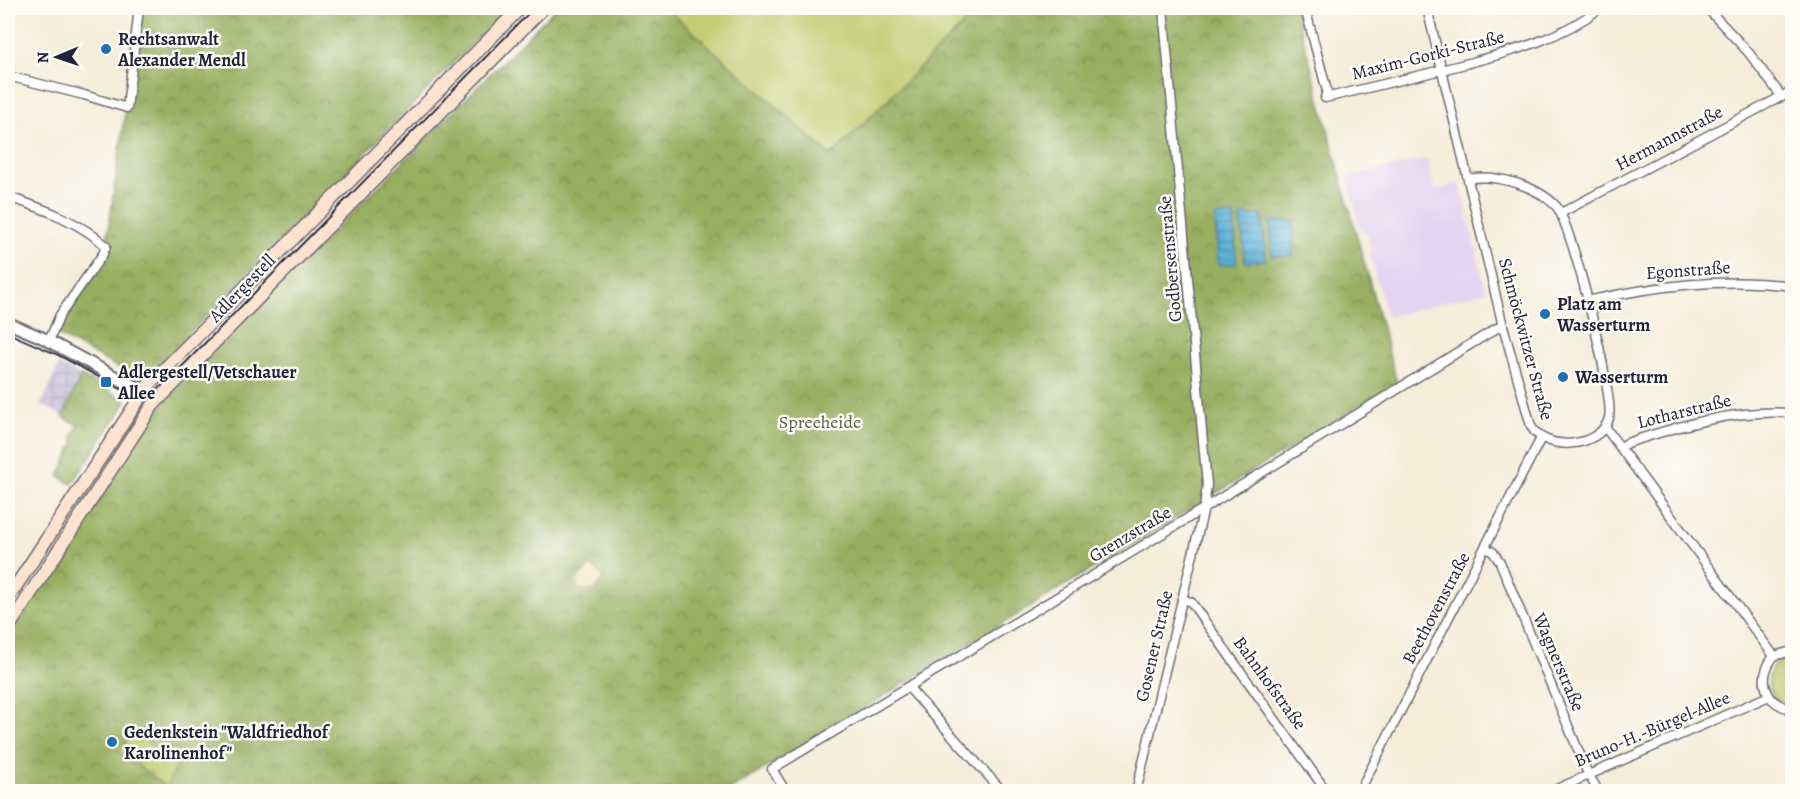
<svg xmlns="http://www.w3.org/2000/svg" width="1800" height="799" font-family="Alegreya,serif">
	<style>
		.built { fill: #e4d3f1 }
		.industrial { fill: url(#industrial-grid) }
		.grass { fill: #bfcb6d; stroke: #707654; stroke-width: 1.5 }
		.forest { fill: url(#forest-crowns); stroke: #5c684e; stroke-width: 1.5 }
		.sand { fill: url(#sand-dots); stroke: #887e6c; stroke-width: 1.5 }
		.cemetery { fill: url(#cemetery-stones); stroke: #707654; stroke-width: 1.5 }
		.water { fill: url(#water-rules); stroke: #406a8a; stroke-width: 1.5 }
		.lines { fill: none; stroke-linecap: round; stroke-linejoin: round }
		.minor-casing { stroke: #6c6972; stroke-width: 11 }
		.tertiary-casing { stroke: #6c6972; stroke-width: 14 }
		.secondary-casing { stroke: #6c6972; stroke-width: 15 }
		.minor { stroke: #fff; stroke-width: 8 }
		.tertiary { stroke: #fff; stroke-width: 10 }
		.secondary { stroke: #fee3d1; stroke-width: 12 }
		.tram { stroke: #22223b; stroke-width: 1.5 }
		.poi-dot { fill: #1f6fb2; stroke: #fdfcf7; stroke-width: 2 }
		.labels { text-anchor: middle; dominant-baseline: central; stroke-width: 5; stroke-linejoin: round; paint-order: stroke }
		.poi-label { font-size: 18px; font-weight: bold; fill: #22223b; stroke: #fdfcf7; text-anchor: start }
		.street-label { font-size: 18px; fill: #22223b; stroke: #fdfcf7 }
		.park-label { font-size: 18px; fill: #595d4c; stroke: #fdfcf7 }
	</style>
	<defs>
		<pattern id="industrial-grid" width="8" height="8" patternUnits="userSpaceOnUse" patternTransform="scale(1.5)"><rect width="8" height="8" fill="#c6c0d9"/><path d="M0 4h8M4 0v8" fill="none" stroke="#aaa5bb"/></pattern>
		<pattern id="forest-crowns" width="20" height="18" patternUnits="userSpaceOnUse" patternTransform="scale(1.5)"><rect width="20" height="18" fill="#97af60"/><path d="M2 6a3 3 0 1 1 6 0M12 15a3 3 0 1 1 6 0" fill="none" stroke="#7b8e50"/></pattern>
		<pattern id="sand-dots" width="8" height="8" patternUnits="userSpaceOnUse" patternTransform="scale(1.5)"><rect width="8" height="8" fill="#eeda9e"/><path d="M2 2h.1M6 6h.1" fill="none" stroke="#ccbb89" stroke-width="1.8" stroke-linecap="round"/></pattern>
		<pattern id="cemetery-stones" width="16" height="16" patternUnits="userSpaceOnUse" patternTransform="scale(1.5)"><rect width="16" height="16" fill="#bfcb6d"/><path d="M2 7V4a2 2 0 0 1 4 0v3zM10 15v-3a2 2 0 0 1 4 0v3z" fill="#a4ae5f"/></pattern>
		<pattern id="water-rules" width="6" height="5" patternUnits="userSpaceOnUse" patternTransform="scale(1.5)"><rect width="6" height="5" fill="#5db1d9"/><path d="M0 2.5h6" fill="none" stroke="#4c90b1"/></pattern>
	</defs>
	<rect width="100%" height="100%" fill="#fdfcf7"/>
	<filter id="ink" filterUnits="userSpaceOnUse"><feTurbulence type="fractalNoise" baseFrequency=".0167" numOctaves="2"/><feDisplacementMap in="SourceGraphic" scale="12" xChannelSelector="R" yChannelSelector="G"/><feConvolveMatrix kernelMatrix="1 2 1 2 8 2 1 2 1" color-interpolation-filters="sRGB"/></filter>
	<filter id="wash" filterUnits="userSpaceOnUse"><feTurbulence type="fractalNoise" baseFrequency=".008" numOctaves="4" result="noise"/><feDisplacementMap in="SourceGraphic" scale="24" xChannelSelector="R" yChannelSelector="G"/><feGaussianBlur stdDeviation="1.35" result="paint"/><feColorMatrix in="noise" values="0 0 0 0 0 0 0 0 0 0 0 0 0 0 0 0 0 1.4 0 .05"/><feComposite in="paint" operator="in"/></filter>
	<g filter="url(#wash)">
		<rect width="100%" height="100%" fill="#f4edd9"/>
		<polygon class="built" points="1427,159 1435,190 1460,183 1486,291 1387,317 1370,255 1372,251 1367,234 1360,229 1347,177"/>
		<polygon class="industrial" points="59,365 80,376 63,416 41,405"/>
		<g class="grass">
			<polygon points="666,8 980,8 831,156"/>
			<path d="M1792,656V706C1788,705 1783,704 1779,701C1759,686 1770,659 1792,656Z"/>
		</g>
		<g class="forest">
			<polygon points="143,8 507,8 143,381 58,335 106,246 130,79"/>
			<polygon points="556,8 666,8 831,156 980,8 1295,8 1397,383 728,791 8,791 8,638 158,408"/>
			<polygon points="81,376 127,401 72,484 59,476 75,441 72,438 78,425 63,417"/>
		</g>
		<polygon class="sand" points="590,566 600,573 604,578 594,591 578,589 575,581"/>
		<polygon class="cemetery" points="135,732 177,764 166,787 118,751"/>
		<g class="water">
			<polygon points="1234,215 1236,264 1218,265 1215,216"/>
			<polygon points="1262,215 1266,260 1245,262 1241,216"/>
			<polygon points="1293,221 1293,255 1272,256 1271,222"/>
		</g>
	</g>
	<g filter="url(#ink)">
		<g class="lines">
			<g class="minor-casing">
				<g id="minor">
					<path d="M1305,8L1327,91L1325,98C1372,87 1418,76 1465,64C1513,51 1560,39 1600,8"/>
					<path d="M1427,8L1503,326L1531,426C1545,453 1601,448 1609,418C1615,397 1571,222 1556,206C1537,186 1495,173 1468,179"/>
					<polyline points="1707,8 1749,53 1782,97"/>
					<polyline points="8,76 84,95 127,108 139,8"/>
					<path d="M8,197C42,208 79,221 106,246L103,254L60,315L49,341"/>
					<polyline points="1561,213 1792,91"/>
					<path d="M1587,301C1654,286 1723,277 1792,286"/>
					<polyline points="1605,427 1774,656"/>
					<path d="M1621,447L1627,443C1682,425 1734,409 1792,413"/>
					<polyline points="1486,548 1493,552 1500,562 1588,774 1599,792"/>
					<polyline points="1182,599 1191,602 1327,792"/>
					<path d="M1792,651L1774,656C1757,678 1764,704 1792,709"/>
					<polyline points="909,688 1003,792"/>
					<polyline points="786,792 772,769 1185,520 1497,328 1503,326"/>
					<polyline points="1136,792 1204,508 1207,485 1163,8"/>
					<polyline points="1359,792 1541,438"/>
					<polyline points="1550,792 1769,696"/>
				</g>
			</g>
			<g class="tertiary-casing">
				<polyline id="tertiary" points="8,323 43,338 125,382 161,397"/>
			</g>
			<g class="secondary-casing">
				<g id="secondary">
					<polyline points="8,598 147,387 520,8"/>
					<polyline points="8,628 153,405 543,8"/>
				</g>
			</g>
			<use href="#minor" class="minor"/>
			<use href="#tertiary" class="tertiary"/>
			<use href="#secondary" class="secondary"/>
			<polyline class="tram" points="8,333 58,355 130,394 140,395 152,393 169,380 534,8"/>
		</g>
	</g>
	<g class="poi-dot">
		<circle cx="106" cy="49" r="6"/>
		<circle cx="1545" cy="314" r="6"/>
		<circle cx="1563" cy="377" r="6"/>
		<rect x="100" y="376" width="12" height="12" rx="3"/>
		<circle cx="112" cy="742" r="6"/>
	</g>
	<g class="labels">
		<g class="poi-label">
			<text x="118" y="39">Rechtsanwalt<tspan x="118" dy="21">Alexander Mendl</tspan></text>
			<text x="1557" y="304">Platz am<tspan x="1557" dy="21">Wasserturm</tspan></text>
			<text x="118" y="372">Adlergestell/Vetschauer<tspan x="118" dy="21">Allee</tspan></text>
			<text x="1575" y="377">Wasserturm</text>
			<text x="124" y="732">Gedenkstein "Waldfriedhof<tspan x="124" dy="21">Karolinenhof"</tspan></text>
		</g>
		<g class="street-label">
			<text transform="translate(1428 55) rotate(-14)">Maxim-Gorki-Straße</text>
			<text transform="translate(1669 138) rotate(-28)">Hermannstraße</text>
			<text transform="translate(1170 259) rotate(-95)">Godbersenstraße</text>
			<text transform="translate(1688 270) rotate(-4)">Egonstraße</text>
			<text transform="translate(242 288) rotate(-46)">Adlergestell</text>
			<text transform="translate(1526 339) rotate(75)">Schmöckwitzer Straße</text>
			<text transform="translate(1684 411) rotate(-14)">Lotharstraße</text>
			<text transform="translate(1130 534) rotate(-31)">Grenzstraße</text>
			<text transform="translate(1436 608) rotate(-62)">Beethovenstraße</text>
			<text transform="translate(1154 646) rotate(-77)">Gosener Straße</text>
			<text transform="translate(1559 662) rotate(67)">Wagnerstraße</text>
			<text transform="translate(1270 683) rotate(54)">Bahnhofstraße</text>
			<text transform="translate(1652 729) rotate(-23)">Bruno-H.-Bürgel-Allee</text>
		</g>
		<g class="park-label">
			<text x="820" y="422">Spreeheide</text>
		</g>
	</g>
	<rect width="1800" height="799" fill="none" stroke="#fdfcf7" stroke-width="30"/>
	<g transform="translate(57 57) rotate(268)" stroke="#fdfcf7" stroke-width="4.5" paint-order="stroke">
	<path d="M0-4.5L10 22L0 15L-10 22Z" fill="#22223b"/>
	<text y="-9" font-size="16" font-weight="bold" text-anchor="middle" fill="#22223b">N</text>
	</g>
</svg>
